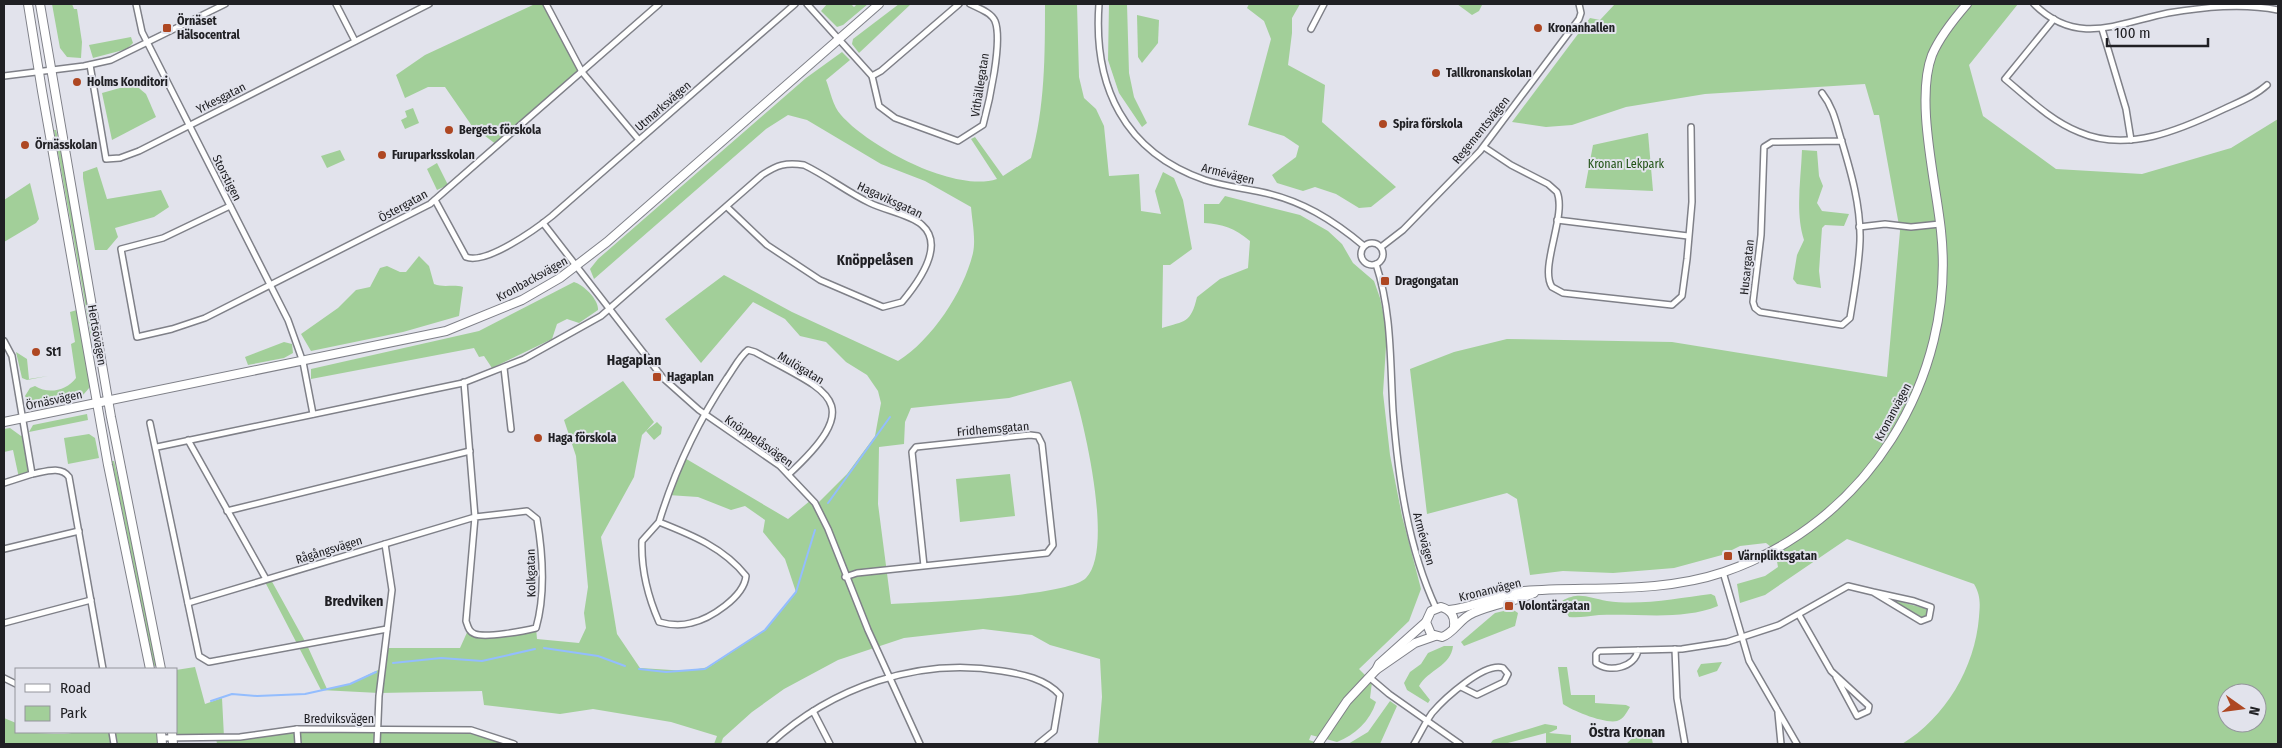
<svg xmlns="http://www.w3.org/2000/svg" width="2282" height="748" font-family="'Fira Sans Condensed',sans-serif">
	<style>
		.green { fill: #a2cf99; fill-rule: evenodd }
		.lines { fill: none; stroke-linecap: round; stroke-linejoin: round }
		.stream { stroke: #93bdfe; stroke-width: 2 }
		.street-casing { stroke: #7f8088; stroke-width: 8 }
		.secondary-casing { stroke: #7f8088; stroke-width: 10 }
		.street { stroke: #fff; stroke-width: 5 }
		.secondary { stroke: #fff; stroke-width: 8 }
		.poi-dot { fill: #ae4722; stroke: #e2e3ec; stroke-width: 2 }
		.labels { text-anchor: middle; dominant-baseline: central; stroke-width: 4; stroke-linejoin: round; paint-order: stroke }
		.poi-label { font-size: 12px; font-weight: bold; fill: #202024; stroke: #e2e3ec; text-anchor: start }
		.street-label { font-size: 12px; fill: #202024; stroke: #e2e3ec }
		.park-label { font-size: 12px; fill: #215316; stroke: #e2e3ec }
		.neighbourhood-label { font-size: 14px; font-weight: bold; fill: #202024; stroke: #e2e3ec }
	</style>
	<rect width="100%" height="100%" fill="#e2e3ec"/>
	<g class="green">
		<polygon points="52,4 72,4 74,9 77,9 82,42 81,58 67,57 60,48"/>
		<polygon points="535,4 547,4 582,71 497,145 472,126 445,87 428,87 405,98 396,75 425,55"/>
		<polygon points="827,4 851,4 854,7 857,4 868,4 843,25 837,27 821,11"/>
		<polygon points="899,4 911,4 859,53 852,44 853,39"/>
		<path d="M1045,4H1077L1079,77L1084,98L1096,109L1104,126L1109,176L1139,174L1141,211L1161,214L1155,191L1163,172L1174,178L1183,200L1192,249L1170,265H1163L1162,328C1185,321 1191,323 1197,297L1220,279L1248,268L1250,241C1234,228 1223,224 1204,223V204H1219L1225,196L1300,215L1328,231L1342,244L1353,263L1374,281L1380,298L1387,331L1383,393L1390,455L1402,516L1421,589L1409,621L1359,669L1372,682L1370,698L1376,702C1370,721 1355,735 1337,742L1311,735L1309,740L1321,744H1098L1102,697L1100,659L1050,645L1032,635L983,629L904,638L838,660L784,689L752,712L723,738L721,744H714L717,736L671,722L593,709L560,714L484,705L482,691L379,693L321,690L264,580L270,578L307,645L327,689L350,684L382,668L384,648H460L469,628L477,635L536,628L537,639L579,643L586,628L584,613L588,587L576,456L564,420L623,381L654,422L646,431L657,422L662,427L661,434L654,440L646,431L642,435L634,477L601,537L617,634L640,668L687,671L709,667L765,630L796,592L785,559L763,532L765,520L745,506L731,510L698,497L668,495L683,457L788,519L811,500L816,505L847,474L875,436L881,403L878,391L867,375L846,362L826,342L800,336L785,319L753,302L701,363L665,319L724,275L792,312L898,361C932,340 964,291 973,253C976,239 972,220 971,207L925,181L881,164L807,120L788,115L766,129L594,279L590,269L598,259L806,78L842,52L850,60L826,80C830,90 833,107 841,115C869,147 955,193 997,179L971,139L975,137L1003,176L1031,158C1045,107 1045,56 1045,4ZM1071,381C1083,418 1115,549 1086,578C1067,597 925,602 891,604L878,504L879,447L904,444L905,422L911,408L1009,398Z"/>
		<polygon points="1109,4 1127,4 1129,73 1134,97 1147,123 1142,127 1119,93 1108,60"/>
		<polygon points="1249,4 1300,4 1292,18 1292,33 1288,65 1325,85 1322,122 1396,187 1371,207 1359,208 1336,194 1315,187 1303,191 1277,183 1272,175 1296,157 1299,146 1284,136 1248,125 1271,39 1264,21 1247,8"/>
		<polygon points="1457,4 1481,4 1482,5 1479,11 1472,15"/>
		<path d="M1615,4H2018L1969,65L1983,116L2056,169L2142,174L2231,148L2278,119V744H1902C1945,718 1975,668 1979,617C1980,604 1981,596 1974,584L1847,539L1765,595L1740,603L1737,584L1765,576L1778,567L1775,550L1766,543L1740,546L1722,555L1674,568L1613,573L1563,571L1530,575L1517,499L1507,493L1427,514L1410,369L1454,352L1507,339L1672,342L1887,377L1900,231L1879,115H1874L1865,84L1705,94L1626,107L1572,125L1546,127L1512,122L1590,18L1600,20ZM2227,693H2257V723H2227Z"/>
		<polygon points="1137,15 1159,20 1158,43 1142,63 1138,57"/>
		<polygon points="131,37 133,43 127,49 93,58 89,45"/>
		<polygon points="134,84 146,94 156,117 112,140 102,93"/>
		<polygon points="413,108 419,123 405,129 401,120 407,117 405,111"/>
		<path d="M54,130H56C73,197 81,267 93,336H91Z"/>
		<polygon points="1648,133 1653,191 1585,188 1593,145"/>
		<polygon points="340,150 345,160 327,168 321,156"/>
		<path d="M1802,150L1817,151L1819,176L1823,186L1817,203L1822,211L1849,214L1844,226L1825,225L1822,228L1819,271L1821,288L1797,284L1793,279L1797,255L1804,240C1795,212 1801,179 1802,150Z"/>
		<polygon points="437,163 448,185 437,190 427,169"/>
		<polygon points="97,167 107,199 161,190 169,207 154,217 115,228 118,237 107,250 95,250 83,178 83,172"/>
		<polygon points="30,183 39,219 36,223 4,242 4,200"/>
		<path d="M419,256L429,266L434,284C444,288 453,284 463,287L459,316L403,332L311,351L301,334L338,308L356,290L370,287L380,268L387,266L400,272H406Z"/>
		<path d="M574,282C584,285 599,300 598,310L579,323L567,319L557,324L552,339L492,368L484,356L479,357L474,348L311,379V369L479,331Z"/>
		<path d="M77,310L90,387L83,395L31,405L25,396L30,388L35,386C49,395 67,390 76,378L71,344L75,342L70,312Z"/>
		<polygon points="284,342 292,344 293,353 284,358 248,365 245,357"/>
		<polygon points="16,352 27,359 29,379 48,376 27,380 22,378"/>
		<polygon points="87,414 88,420 29,432 33,425"/>
		<polygon points="10,428 21,436 25,435 32,474 19,478 13,450 4,452 4,429"/>
		<polygon points="89,434 95,438 99,458 68,464 64,438"/>
		<polygon points="112,461 114,461 118,477 157,665 154,666"/>
		<polygon points="1010,474 1015,516 960,522 956,479"/>
		<path d="M1711,594L1715,596L1718,606C1681,621 1638,613 1599,615C1588,616 1580,618 1569,617L1562,605V601C1579,591 1589,598 1607,601C1641,606 1678,598 1711,594Z"/>
		<polygon points="1894,600 1927,609 1927,616 1920,618 1894,603"/>
		<polygon points="1512,609 1518,613 1515,626 1464,646 1461,642 1495,613"/>
		<path d="M1444,646H1453C1451,666 1428,670 1419,686L1430,700L1428,703L1407,690L1404,683L1410,672L1421,664L1428,653Z"/>
		<polygon points="1722,662 1717,671 1699,677 1697,671 1701,664"/>
		<polygon points="195,667 205,704 222,698 224,737 296,730 476,732 514,744 217,744 216,738 172,738 172,732 176,732 176,670"/>
		<path d="M1558,667H1567L1571,695H1595V703L1626,705L1630,707C1626,713 1624,719 1617,721C1605,724 1573,711 1563,704Z"/>
		<polygon points="1390,701 1397,706 1380,744 1348,744 1368,732"/>
		<path d="M4,718L16,723V732C33,732 63,736 77,732H161L162,744H4Z"/>
		<polygon points="1545,724 1557,726 1557,729 1549,733 1571,735 1571,743 1577,744 1546,744 1546,733 1504,744 1490,744 1493,740"/>
		<polygon points="1645,732 1651,735 1653,744 1626,744 1637,734"/>
	</g>
	<g class="lines">
		<g class="stream">
			<polyline points="828,503 890,417"/>
			<polyline points="544,648 598,656 625,666"/>
			<polyline points="393,663 441,658 482,661 535,649"/>
			<polyline points="639,669 666,672 705,669 765,630 796,592 815,530"/>
			<polyline points="211,701 232,694 257,696 305,694 350,684 376,672"/>
		</g>
		<g class="street-casing">
			<g id="street">
				<polyline points="136,4 142,32 288,320 303,362 313,414"/>
				<polyline points="336,4 355,41"/>
				<polyline points="546,4 582,72 639,140"/>
				<path d="M807,4L872,76L879,106L895,118L958,141L983,125C989,103 1003,41 995,21C991,12 978,8 970,4"/>
				<path d="M1099,4C1093,86 1124,152 1205,180C1223,186 1242,188 1261,192C1301,200 1333,220 1364,246"/>
				<path d="M2034,4C2077,47 2119,23 2168,13C2204,7 2242,3 2278,10"/>
				<path d="M2054,19L2005,79C2028,98 2051,121 2079,132C2127,153 2180,130 2224,109C2239,102 2255,96 2267,85"/>
				<polyline points="1311,29 1324,4"/>
				<polyline points="2102,29 2126,109 2131,140"/>
				<polyline points="90,65 106,159 120,158 139,151 429,4"/>
				<polyline points="4,76 84,66 111,60 225,4"/>
				<polyline points="872,76 881,71 959,4"/>
				<path d="M1822,93C1833,107 1836,122 1841,139C1851,172 1861,206 1860,241C1859,267 1854,293 1850,318L1842,325L1760,312L1755,308L1753,302L1761,235L1764,147L1772,142L1842,141"/>
				<path d="M1484,147L1511,165L1548,184L1557,192C1567,215 1539,268 1552,287L1563,293L1672,305L1682,296L1687,259L1692,202L1691,127"/>
				<path d="M435,200L466,257C486,265 536,229 552,216L795,4"/>
				<polyline points="230,206 163,238 121,249 137,337 172,329 205,318 430,204 659,4"/>
				<polyline points="1557,220 1688,236"/>
				<polyline points="543,223 663,378 699,410 780,466 815,503 828,529 868,630 920,744"/>
				<polyline points="1859,227 1885,224 1911,227 1940,224"/>
				<circle cx="1372" cy="254" r="11"/>
				<polyline points="1381,247 1403,230 1480,151 1579,19 1581,13 1579,4"/>
				<path d="M1376,264C1392,313 1390,361 1393,411C1398,477 1408,548 1436,608"/>
				<polyline points="4,341 12,356 32,474 4,483"/>
				<polyline points="504,368 511,429"/>
				<polyline points="150,423 199,656 209,662 387,629"/>
				<polyline points="188,440 266,579"/>
				<path d="M157,447L463,383L524,359L601,316L762,175C777,165 786,162 804,165C827,176 847,192 870,203C884,210 911,215 922,225C946,246 917,284 902,302L883,307L820,280L767,245L727,207"/>
				<path d="M32,474C44,472 61,465 69,477L103,669"/>
				<polyline points="227,511 470,451"/>
				<path d="M659,522L642,541C641,569 648,597 659,622C670,625 680,626 691,623C710,619 744,597 746,576C724,548 692,535 659,522C675,470 697,423 727,378C733,370 739,357 748,350L755,352C827,392 869,400 789,474"/>
				<polyline points="4,549 79,531"/>
				<polyline points="1723,572 1749,661 1797,744"/>
				<polyline points="845,577 857,573 1047,553 1053,545 1042,444 1038,436 1030,435 916,447 912,452 924,566"/>
				<path d="M188,603L475,517L527,511L537,519C543,555 546,593 536,628C524,631 486,638 475,634C469,632 468,627 466,621L475,517L464,382"/>
				<polyline points="1799,615 1831,671 1869,706 1868,711 1857,716 1836,677"/>
				<polyline points="4,623 91,600"/>
				<polyline points="1675,649 1677,698 1685,744"/>
				<path d="M1638,650C1635,668 1609,673 1596,663V654L1599,651L1682,649L1727,642L1779,625L1848,586L1873,592L1921,621L1929,618L1931,607L1914,601L1873,592"/>
				<polyline points="1369,677 1389,694 1460,744"/>
				<polyline points="4,678 16,684"/>
				<polyline points="813,711 830,744"/>
				<polyline points="1778,713 1781,744"/>
				<polyline points="297,729 298,744"/>
				<polyline points="112,732 114,744"/>
				<polyline points="162,738 240,737 297,729 471,730 514,744"/>
				<polyline points="377,744 379,696 392,590 385,544"/>
				<path d="M770,744C832,687 918,657 1002,671C1022,674 1046,679 1060,695L1054,731L1038,744"/>
				<path d="M1414,744C1420,734 1425,723 1432,713C1444,699 1484,662 1503,668L1508,674L1504,682L1477,695L1461,687"/>
			</g>
		</g>
		<g class="secondary-casing">
			<g id="secondary">
				<polyline points="28,4 42,91 108,465 150,669"/>
				<polyline points="40,4 111,417 161,669"/>
				<polyline points="4,422 446,331 522,300 560,278 607,242 879,4"/>
				<path d="M1449,610C1475,608 1498,593 1524,591C1590,586 1659,594 1724,572C1865,524 1957,380 1941,231C1936,182 1915,100 1932,55C1940,36 1954,19 1967,4"/>
				<path d="M1454,626C1455,616 1451,610 1441,607L1431,611L1426,622L1431,634L1442,637C1454,633 1460,618 1473,613C1492,604 1514,602 1534,593"/>
				<polyline points="1376,670 1415,643 1435,636"/>
				<polyline points="161,732 162,744"/>
				<polyline points="172,732 173,744"/>
				<polyline points="1318,744 1347,701 1376,670 1379,664 1426,622"/>
			</g>
		</g>
		<use href="#street" class="street"/>
		<use href="#secondary" class="secondary"/>
	</g>
	<g class="poi-dot">
		<rect x="162" y="23" width="10" height="10" rx="2.5"/>
		<circle cx="1538" cy="28" r="5"/>
		<circle cx="1436" cy="73" r="5"/>
		<circle cx="77" cy="82" r="5"/>
		<circle cx="1383" cy="124" r="5"/>
		<circle cx="449" cy="130" r="5"/>
		<circle cx="25" cy="145" r="5"/>
		<circle cx="382" cy="155" r="5"/>
		<rect x="1380" y="276" width="10" height="10" rx="2.5"/>
		<circle cx="36" cy="352" r="5"/>
		<rect x="652" y="372" width="10" height="10" rx="2.5"/>
		<circle cx="538" cy="438" r="5"/>
		<rect x="1723" y="551" width="10" height="10" rx="2.5"/>
		<rect x="1504" y="601" width="10" height="10" rx="2.5"/>
	</g>
	<g class="labels">
		<g class="poi-label">
			<text x="177" y="21">Örnäset<tspan x="177" dy="14">Hälsocentral</tspan></text>
			<text x="1548" y="28">Kronanhallen</text>
			<text x="1446" y="73">Tallkronanskolan</text>
			<text x="87" y="82">Holms Konditori</text>
			<text x="1393" y="124">Spira förskola</text>
			<text x="459" y="130">Bergets förskola</text>
			<text x="35" y="145">Örnässkolan</text>
			<text x="392" y="155">Furuparksskolan</text>
			<text x="1395" y="281">Dragongatan</text>
			<text x="46" y="352">St1</text>
			<text x="667" y="377">Hagaplan</text>
			<text x="548" y="438">Haga förskola</text>
			<text x="1738" y="556">Värnpliktsgatan</text>
			<text x="1519" y="606">Volontärgatan</text>
		</g>
		<g class="street-label">
			<text transform="translate(980 85) rotate(-81)">Vithällegatan</text>
			<text transform="translate(221 98) rotate(-27)">Yrkesgatan</text>
			<text transform="translate(663 106) rotate(-41)">Utmarksvägen</text>
			<text transform="translate(1481 130) rotate(-51)">Regementsvägen</text>
			<text transform="translate(1228 174) rotate(14)">Armévägen</text>
			<text transform="translate(227 178) rotate(63)">Storstigen</text>
			<text transform="translate(890 200) rotate(25)">Hagaviksgatan</text>
			<text transform="translate(403 206) rotate(-29)">Östergatan</text>
			<text transform="translate(1747 267) rotate(-84)">Husargatan</text>
			<text transform="translate(532 279) rotate(-29)">Kronbacksvägen</text>
			<text transform="translate(97 335) rotate(80)">Hertsövägen</text>
			<text transform="translate(801 368) rotate(31)">Mulögatan</text>
			<text transform="translate(54 400) rotate(-12)">Örnäsvägen</text>
			<text transform="translate(1893 412) rotate(-62)">Kronanvägen</text>
			<text transform="translate(993 429) rotate(-5)">Fridhemsgatan</text>
			<text transform="translate(759 441) rotate(35)">Knöppelåsvägen</text>
			<text transform="translate(1424 539) rotate(75)">Armévägen</text>
			<text transform="translate(329 550) rotate(-17)">Rågångsvägen</text>
			<text transform="translate(531 573) rotate(-91)">Kolkgatan</text>
			<text transform="translate(1490 590) rotate(-14)">Kronanvägen</text>
			<text x="339" y="719">Bredviksvägen</text>
		</g>
		<g class="park-label">
			<text x="1626" y="164">Kronan Lekpark</text>
		</g>
		<g class="neighbourhood-label">
			<text x="875" y="260">Knöppelåsen</text>
			<text x="634" y="360">Hagaplan</text>
			<text x="354" y="601">Bredviken</text>
			<text x="1627" y="732">Östra Kronan</text>
		</g>
	</g>
	<rect width="2282" height="748" fill="none" stroke="#202024" stroke-width="10"/>
	<rect x="15" y="668" width="162" height="65" fill="#e2e3ec" stroke="#94959c"/>
	<rect x="25" y="684" width="25" height="8" fill="#ffffff" stroke="#94959c"/>
	<text x="60" y="693" font-size="15" fill="#202024">Road</text>
	<rect x="25" y="706" width="25" height="15" fill="#a2cf99" stroke="#94959c"/>
	<text x="60" y="718" font-size="15" fill="#202024">Park</text>
	<g transform="translate(2242 708) rotate(104)"><circle r="24" fill="#e2e3ec" stroke="#94959c"/>
	<path d="M0-4L9 19L0 12L-9 19Z" fill="#ae4722"/>
	<text y="-8" font-size="14" font-weight="bold" text-anchor="middle" fill="#202024">N</text>
	</g>
	<path d="M2107 38v8h101v-8" fill="none" stroke="#202024" stroke-width="2.5"/>
	<text x="2114" y="38" font-size="15" fill="#202024" stroke="#e2e3ec" stroke-width="4" paint-order="stroke">100 m</text>
</svg>
